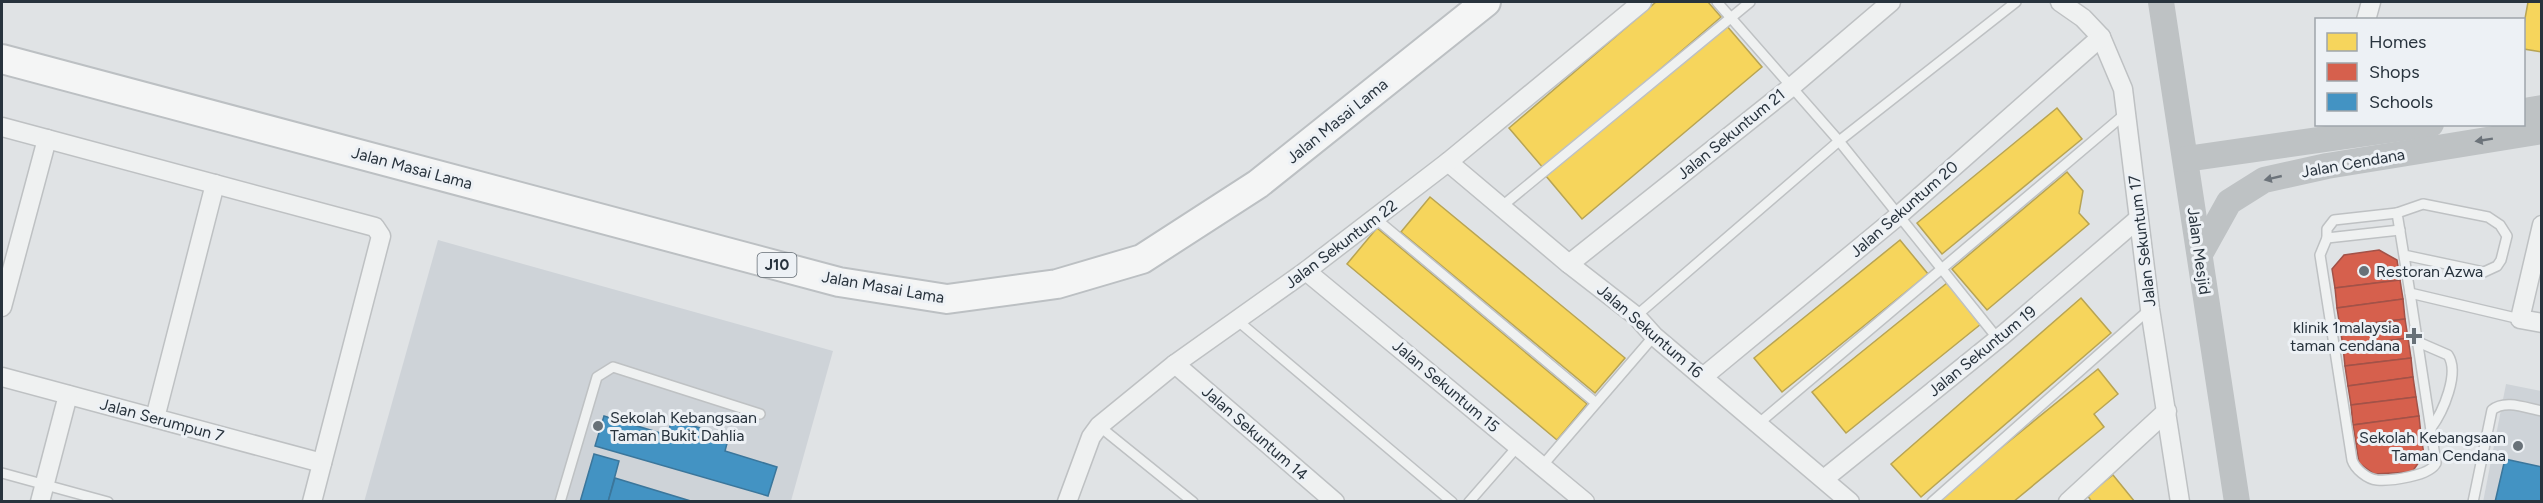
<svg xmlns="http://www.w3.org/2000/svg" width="2543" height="503" font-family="Figtree,sans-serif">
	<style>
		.built { fill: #ced3d8 }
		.homes { fill: #f6d55c; stroke: #b8a453; stroke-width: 1.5 }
		.shops { fill: #d6604d; stroke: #a25248; stroke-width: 1.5 }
		.schools { fill: #4393c3; stroke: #3b769b; stroke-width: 1.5 }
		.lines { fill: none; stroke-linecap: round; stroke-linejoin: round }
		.lane-casing { stroke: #bec1c3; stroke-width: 12 }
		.street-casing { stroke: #bec1c3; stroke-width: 21 }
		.primary-casing { stroke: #bcc0c3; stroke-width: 32 }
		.lane { stroke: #eff1f1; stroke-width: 9 }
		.street { stroke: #eff1f1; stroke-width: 18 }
		.secondary { stroke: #bec2c4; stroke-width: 26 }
		.primary { stroke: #f4f5f5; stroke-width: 28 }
		.oneway { fill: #6c737a }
		.poi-dot { fill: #687178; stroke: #edf1f5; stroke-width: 2 }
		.labels { text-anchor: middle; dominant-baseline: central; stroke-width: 6; stroke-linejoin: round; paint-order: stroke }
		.shield { fill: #edf1f5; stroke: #636c74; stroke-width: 1.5 }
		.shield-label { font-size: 15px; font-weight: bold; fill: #28333d }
		.street-label { font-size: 16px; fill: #28333d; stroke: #edf1f5 }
		.poi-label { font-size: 16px; fill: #28333d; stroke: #edf1f5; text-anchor: start }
	</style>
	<rect width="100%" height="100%" fill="#e0e3e5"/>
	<g class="built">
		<polygon points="438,240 833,351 791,501 364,502"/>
		<polygon points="2506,384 2541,391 2541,501 2483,502"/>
	</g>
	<g class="homes">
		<polygon points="1656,2 1708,2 1721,17 1544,169 1509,128"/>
		<polygon points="2528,2 2542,2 2542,52 2524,49 2524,24"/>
		<polygon points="1726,25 1762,67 1582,219 1546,176"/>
		<polygon points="2057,108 2082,139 1942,254 1917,223"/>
		<polygon points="2067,172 2083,191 2079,213 2089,224 1987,310 1952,269"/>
		<polygon points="1430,197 1625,358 1595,393 1401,232"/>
		<polygon points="1377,228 1587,404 1557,440 1347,264"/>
		<polygon points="1900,240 1928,274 1782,392 1754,358"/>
		<polygon points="1947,283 1981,324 1846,433 1812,392"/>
		<polygon points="2081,298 2111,333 1921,497 1891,464"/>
		<polygon points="2098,369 2118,394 2094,414 2104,427 2013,502 1942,502 1939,498"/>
		<polygon points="2113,475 2135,502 2092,502 2087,495"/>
	</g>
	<g class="shops">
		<polygon points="2379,250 2397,260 2400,280 2335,288 2332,269 2344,255"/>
		<polygon points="2400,280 2403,299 2337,308 2335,288"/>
		<polygon points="2403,299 2405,319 2340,327 2337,308"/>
		<polygon points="2405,319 2408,338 2343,347 2340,327"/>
		<polygon points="2408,338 2411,358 2345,366 2343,347"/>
		<polygon points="2411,358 2413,377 2348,386 2345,366"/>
		<polygon points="2413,377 2416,397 2351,405 2348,386"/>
		<polygon points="2416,397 2419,416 2353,425 2351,405"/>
		<polygon points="2419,416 2421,435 2356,444 2353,425"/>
		<polygon points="2421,435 2424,455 2412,472 2374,474 2359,463 2356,444"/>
	</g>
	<g class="schools">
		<polygon points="604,416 667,435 672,420 729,436 725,451 777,467 768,496 595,446"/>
		<polygon points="594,454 619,461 608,502 580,502"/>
		<polygon points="2505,459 2542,467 2542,502 2495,502"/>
		<polygon points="615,478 694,502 608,502"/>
	</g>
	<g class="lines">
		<g class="lane-casing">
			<g id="lane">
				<polyline points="1717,2 1839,141 1998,339"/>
				<polyline points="1501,207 1750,2"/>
				<polyline points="2397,213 2334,220 2327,229 2327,238 2400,230"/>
				<polyline points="1375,218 1596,403"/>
				<path d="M2327,238L2320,255L2352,460C2355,469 2367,479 2377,480C2391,481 2430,476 2436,463L2410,293"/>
				<polyline points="2404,255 2484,272 2497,266 2501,260 2507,236 2500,225 2488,217 2423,204 2397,213 2410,293 2520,319"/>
				<polyline points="1636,316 1839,141 2016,2"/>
				<polyline points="1238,321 1452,502"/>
				<path d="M2418,342L2448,355C2460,373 2443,412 2431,428"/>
				<polyline points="1758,424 2125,114"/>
				<polyline points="1099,426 1193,502"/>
				<polyline points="1542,466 1654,336"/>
				<polyline points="2,473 108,502"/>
				<polyline points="560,502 597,377 613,367 760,414"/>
				<polyline points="1469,502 1518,446"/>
				<polyline points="1932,502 2150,309"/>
				<path d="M2473,502L2492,410C2505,399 2526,408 2542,411"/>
			</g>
		</g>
		<g class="street-casing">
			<g id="street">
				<polyline points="2060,2 2083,18 2101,37 2123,89 2150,309 2180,502"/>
				<polyline points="2366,20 2371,2"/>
				<polyline points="2,127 375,227 381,236 312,502"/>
				<polyline points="1448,162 1569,264 1636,316 1654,336 1850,502"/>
				<polyline points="2542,225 2520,319 2542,323"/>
				<polyline points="1569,264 1790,88 1891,2"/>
				<polyline points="1306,271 1585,502"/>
				<polyline points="2,307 47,139"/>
				<polyline points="1175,364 1335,502"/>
				<polyline points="2,377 322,463"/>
				<polyline points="1703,377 1898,216 2101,37"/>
				<polyline points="155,418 215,184"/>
				<polyline points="1824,479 2004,334 2138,219"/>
				<polyline points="40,502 68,395"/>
				<polyline points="1067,502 1091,437 1099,426 1175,364 1306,271 1448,162 1642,2"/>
				<polyline points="2068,502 2167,411"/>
			</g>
		</g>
		<g class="primary-casing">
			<polyline id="primary" points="2,59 839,282 947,299 1057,284 1142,259 1258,184 1486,2"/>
		</g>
		<use href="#lane" class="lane"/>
		<use href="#street" class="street"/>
		<g class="secondary">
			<polyline points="2161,2 2237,502"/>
			<polyline points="2524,111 2542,108"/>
			<polyline points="2186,159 2431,124"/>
			<polyline points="2200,254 2229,202 2264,180 2327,166 2542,131"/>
		</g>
		<use href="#primary" class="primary"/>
	</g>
	<defs><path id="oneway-solid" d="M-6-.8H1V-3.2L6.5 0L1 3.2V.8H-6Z" transform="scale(1.5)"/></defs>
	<g class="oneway">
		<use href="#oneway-solid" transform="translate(2484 140) rotate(171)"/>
		<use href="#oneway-solid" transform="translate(2273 178) rotate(167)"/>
	</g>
	<g class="poi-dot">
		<circle cx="2364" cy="271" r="6"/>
		<path d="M2411 327h6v6h6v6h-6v6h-6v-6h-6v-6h6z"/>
		<circle cx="598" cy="426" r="6"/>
		<circle cx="2518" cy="446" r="6"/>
	</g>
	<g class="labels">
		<rect class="shield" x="757.5" y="253" width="39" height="24" rx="4.5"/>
		<g class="shield-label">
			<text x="777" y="265">J10</text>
		</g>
		<g class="street-label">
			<text transform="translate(1337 121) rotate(-39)">Jalan Masai Lama</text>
			<text transform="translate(1731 134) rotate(-39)">Jalan Sekuntum 21</text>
			<text transform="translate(2353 163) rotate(-10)">Jalan Cendana</text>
			<text transform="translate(412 168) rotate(15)">Jalan Masai Lama</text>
			<text transform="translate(1904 209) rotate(-41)">Jalan Sekuntum 20</text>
			<text transform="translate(2142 241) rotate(-97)">Jalan Sekuntum 17</text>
			<text transform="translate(1341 244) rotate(-37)">Jalan Sekuntum 22</text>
			<text transform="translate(2199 251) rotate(82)">Jalan Mesjid</text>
			<text transform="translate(883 287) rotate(10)">Jalan Masai Lama</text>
			<text transform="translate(1650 331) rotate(41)">Jalan Sekuntum 16</text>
			<text transform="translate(1982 351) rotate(-39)">Jalan Sekuntum 19</text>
			<text transform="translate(1446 386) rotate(40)">Jalan Sekuntum 15</text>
			<text transform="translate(162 420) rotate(15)">Jalan Serumpun 7</text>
			<text transform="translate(1255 433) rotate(41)">Jalan Sekuntum 14</text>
		</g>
		<g class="poi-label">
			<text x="2376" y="271">Restoran Azwa</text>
			<text x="2400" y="327" text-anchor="end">klinik 1malaysia<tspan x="2400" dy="18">taman cendana</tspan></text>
			<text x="610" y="417">Sekolah Kebangsaan<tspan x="610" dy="18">Taman Bukit Dahlia</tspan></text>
			<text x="2506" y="437" text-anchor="end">Sekolah Kebangsaan<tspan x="2506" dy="18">Taman Cendana</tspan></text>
		</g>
	</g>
	<rect width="2543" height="503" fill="none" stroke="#28333d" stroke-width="6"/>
	<rect x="2315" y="18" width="210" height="108" fill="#edf1f5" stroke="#9ea5ab" stroke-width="1.5"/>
	<rect x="2327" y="33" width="30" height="18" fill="#f6d55c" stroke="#9ea5ab" stroke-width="1.5"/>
	<text x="2369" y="48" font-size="18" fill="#28333d">Homes</text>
	<rect x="2327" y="63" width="30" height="18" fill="#d6604d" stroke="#9ea5ab" stroke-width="1.5"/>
	<text x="2369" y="78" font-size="18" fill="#28333d">Shops</text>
	<rect x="2327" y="93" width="30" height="18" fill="#4393c3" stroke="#9ea5ab" stroke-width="1.5"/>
	<text x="2369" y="108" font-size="18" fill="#28333d">Schools</text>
</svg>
